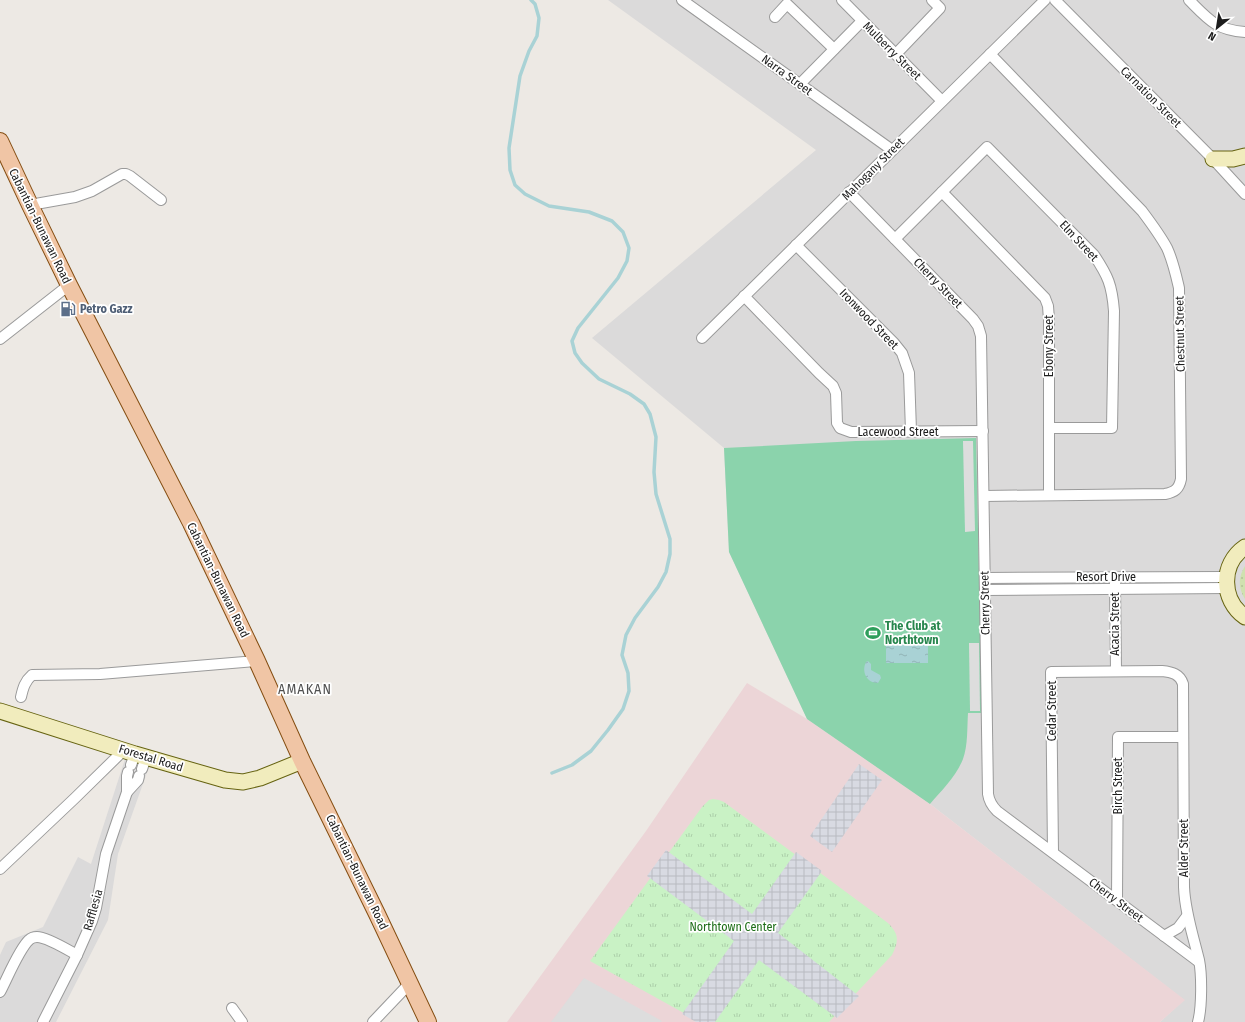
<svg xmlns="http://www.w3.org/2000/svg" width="1245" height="1022" font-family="'Fira Sans Condensed',sans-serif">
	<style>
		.residential { fill: #dbdada }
		.commercial { fill: #ecd5d7 }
		.grass { fill: url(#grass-dots) }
		.park { fill: url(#park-tufts) }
		.pitch { fill: #8bd3ac }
		.parking { fill: #ddd }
		.plaza { fill: url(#plaza-grid) }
		.water { fill: url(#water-ripples) }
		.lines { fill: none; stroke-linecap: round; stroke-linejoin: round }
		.stream { stroke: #a9d2d5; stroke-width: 3.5 }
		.street-casing { stroke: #9a9a9a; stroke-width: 12 }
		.secondary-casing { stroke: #666311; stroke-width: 17 }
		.primary-casing { stroke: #844d11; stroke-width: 18 }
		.street { stroke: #fff; stroke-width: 10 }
		.secondary { stroke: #f1ecbd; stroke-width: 15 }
		.primary { stroke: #f0c5a5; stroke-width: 16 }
		.labels { text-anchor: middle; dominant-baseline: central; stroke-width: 3.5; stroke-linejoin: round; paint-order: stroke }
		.street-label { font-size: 12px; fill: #1d1d1d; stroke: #fff }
		.service-label { font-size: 12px; font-weight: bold; fill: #4e5e75; stroke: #fff; text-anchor: start }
		.leisure-label { font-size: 12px; font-weight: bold; fill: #27864d; stroke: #fff; text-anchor: start }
		.park-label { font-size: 12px; fill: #1e6e18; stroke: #fff }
		.quarter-label { font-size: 14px; letter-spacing: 1px; fill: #505050; stroke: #fff }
	</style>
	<defs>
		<pattern id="grass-dots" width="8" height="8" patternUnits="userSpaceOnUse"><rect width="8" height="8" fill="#cfe1af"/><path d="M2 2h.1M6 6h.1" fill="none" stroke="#b1c196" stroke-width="1.8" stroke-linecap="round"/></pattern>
		<pattern id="park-tufts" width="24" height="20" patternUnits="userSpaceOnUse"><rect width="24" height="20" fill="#c9f2c5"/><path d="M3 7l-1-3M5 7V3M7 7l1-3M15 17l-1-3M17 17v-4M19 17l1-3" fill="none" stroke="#accfa9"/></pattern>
		<pattern id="plaza-grid" width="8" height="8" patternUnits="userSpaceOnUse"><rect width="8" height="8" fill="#d8dae2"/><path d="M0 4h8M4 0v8" fill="none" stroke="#b9bbc1"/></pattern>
		<pattern id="water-ripples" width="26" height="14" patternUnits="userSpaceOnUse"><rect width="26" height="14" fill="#a9d2d5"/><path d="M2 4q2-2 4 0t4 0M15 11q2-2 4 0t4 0" fill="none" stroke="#91b4b6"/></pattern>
	</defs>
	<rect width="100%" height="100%" fill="#ede9e4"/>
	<g class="residential">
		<polygon points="608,0 1245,0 1245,1022 1160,1022 1184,1000 930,804 807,719 729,552 724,448 592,338 816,150"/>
		<polygon points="126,756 150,764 118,854 108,920 56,1022 0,1022 0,955 6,942 43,927 78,857 91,864"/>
	</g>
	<polygon class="commercial" points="747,683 807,719 930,804 1185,1000 1160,1022 507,1022 646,831"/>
	<path class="grass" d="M1245,566V599C1238,588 1238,577 1245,566Z"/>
	<path class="park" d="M713,799L719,800L724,802L888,923C899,934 899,941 892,955L829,1022H700L590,961L702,807L709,800Z"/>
	<path class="pitch" d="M976,438L982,713H968C967,728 968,745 963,759C956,777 941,791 930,804L807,719L729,552L724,448L856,441Z"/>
	<g class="parking">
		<polygon points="963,441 973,441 975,531 965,532"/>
		<polygon points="969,643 979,643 980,711 970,711"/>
		<polygon points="584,978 662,1021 661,1022 551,1022"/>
	</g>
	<g class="plaza">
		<polygon points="859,764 882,780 832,852 810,836"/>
		<polygon points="666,850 752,914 796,852 822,871 778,933 859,996 837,1018 759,960 715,1022 696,1022 682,1014 734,941 647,876"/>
	</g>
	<g class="water">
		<rect x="886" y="638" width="42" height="25"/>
		<path d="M868,661L871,664V670L880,675L881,678L878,683C867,683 861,672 866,662Z"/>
	</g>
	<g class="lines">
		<polyline class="stream" points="531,0 535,4 539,18 537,36 529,51 520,76 509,148 510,170 515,185 525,194 549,206 589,212 612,221 623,232 629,248 627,261 618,278 578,328 572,341 575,353 582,363 599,379 630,394 644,404 650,414 656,437 654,472 656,494 670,539 670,554 666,572 658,587 635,618 626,635 622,655 628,673 629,691 623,709 608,730 591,751 572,765 552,773"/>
		<g class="street-casing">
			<g id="street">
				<polyline points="682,0 892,150"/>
				<polyline points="842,0 942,101"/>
				<polyline points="1055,0 1213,159 1245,194"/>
				<path d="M1189,0C1208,19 1216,30 1245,32"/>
				<polyline points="775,17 787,4 834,49"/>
				<polyline points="896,54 940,8 932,0"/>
				<polyline points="800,84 862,21"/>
				<path d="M849,192L973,319L978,326L981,336L988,794C989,801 992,806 997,811L1199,962"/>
				<polyline points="942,192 1045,298 1048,306 1049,320 1049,495"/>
				<polyline points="30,205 75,197 92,191 122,174 126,174 130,176 161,200"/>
				<path d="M895,239L987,147L1094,255C1108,276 1112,285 1114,311L1112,428H1049"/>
				<polyline points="796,245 894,343 902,353 909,373 911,431"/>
				<polyline points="744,296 819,373 833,386 836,393 837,423 840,428 851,432 983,431"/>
				<polyline points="702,338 1045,0"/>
				<polyline points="0,339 69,285"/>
				<path d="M984,496L1165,494C1175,492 1179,489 1181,479L1179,288C1176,275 1173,261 1167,248C1160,235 1151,223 1142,211L990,54"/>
				<polyline points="985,578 1226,577"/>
				<polyline points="1115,583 1116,671"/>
				<polyline points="985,590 1226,588"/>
				<path d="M21,697C23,688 25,681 32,675L100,674L257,661"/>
				<polyline points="131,765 135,754"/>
				<polyline points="142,769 146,757"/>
				<polyline points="127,792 138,780 139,776"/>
				<path d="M1053,852L1051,672L1162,671C1172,672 1180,674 1183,684L1184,887C1185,912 1193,935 1199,960C1202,975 1202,1007 1198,1022"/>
				<polyline points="0,869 75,798 124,750"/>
				<polyline points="1117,900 1118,737 1183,737"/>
				<polyline points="1164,936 1178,928 1187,916"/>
				<path d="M0,992C7,979 19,949 29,940C31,938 34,937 37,937C47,937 68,950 77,955"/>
				<polyline points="232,1008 242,1022"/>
				<polyline points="43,1022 77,955 92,921 96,908 106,854 127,792 127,776 128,772"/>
				<polyline points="373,1022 410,983"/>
			</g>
		</g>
		<g class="secondary-casing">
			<g id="secondary">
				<polyline points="1213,159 1233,159 1245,156"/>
				<path d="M1245,547C1220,564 1221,600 1245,617"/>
				<polyline points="0,711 135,754 225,780 243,782 260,778 302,761"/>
			</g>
		</g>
		<g class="primary-casing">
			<polyline id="primary" points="0,141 30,205 69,285 191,523 257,661 302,761 377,914 428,1022"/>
		</g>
		<use href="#street" class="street"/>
		<use href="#secondary" class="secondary"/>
		<use href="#primary" class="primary"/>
	</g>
	<defs>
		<g id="fuel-bare" transform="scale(1.2)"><path d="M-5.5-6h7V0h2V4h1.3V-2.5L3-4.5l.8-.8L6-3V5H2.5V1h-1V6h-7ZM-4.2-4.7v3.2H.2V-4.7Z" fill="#5c6f8a" stroke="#fff" stroke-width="2.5" paint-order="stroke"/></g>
		<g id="stadium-bare" transform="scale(1.2)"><path d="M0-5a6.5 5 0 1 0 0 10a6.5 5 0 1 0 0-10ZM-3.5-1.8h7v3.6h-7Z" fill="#2e9e5b" stroke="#fff" stroke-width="2.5" paint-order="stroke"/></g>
	</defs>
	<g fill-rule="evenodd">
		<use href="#fuel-bare" x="68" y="309"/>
		<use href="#stadium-bare" x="873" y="633"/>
	</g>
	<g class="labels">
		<g class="street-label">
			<text transform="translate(892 51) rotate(45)">Mulberry Street</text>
			<text transform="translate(787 75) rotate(36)">Narra Street</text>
			<text transform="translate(1151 97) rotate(45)">Carnation Street</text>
			<text transform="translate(873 169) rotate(-45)">Mahogany Street</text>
			<text transform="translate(40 226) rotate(64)">Cabantian-Bunawan Road</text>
			<text transform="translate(1079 241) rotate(47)">Elm Street</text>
			<text transform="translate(938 283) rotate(46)">Cherry Street</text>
			<text transform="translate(869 319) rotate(46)">Ironwood Street</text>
			<text transform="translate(1180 334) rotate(-91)">Chestnut Street</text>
			<text transform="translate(1049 346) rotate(-90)">Ebony Street</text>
			<text x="898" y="432">Lacewood Street</text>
			<text x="1106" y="577">Resort Drive</text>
			<text transform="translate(218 580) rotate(64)">Cabantian-Bunawan Road</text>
			<text transform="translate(985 603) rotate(-91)">Cherry Street</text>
			<text transform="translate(1115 624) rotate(-90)">Acacia Street</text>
			<text transform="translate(1052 711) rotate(-90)">Cedar Street</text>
			<text transform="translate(151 758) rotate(17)">Forestal Road</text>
			<text transform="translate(1118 786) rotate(-90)">Birch Street</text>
			<text transform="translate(1184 848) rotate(-90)">Alder Street</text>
			<text transform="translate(357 872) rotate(64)">Cabantian-Bunawan Road</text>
			<text transform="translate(1116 900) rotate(37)">Cherry Street</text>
			<text transform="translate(93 910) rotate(-74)">Rafflesia</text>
		</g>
		<g class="service-label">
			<text x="80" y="309">Petro Gazz</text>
		</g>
		<g class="leisure-label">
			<text x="885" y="626">The Club at<tspan x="885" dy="14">Northtown</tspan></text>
		</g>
		<g class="park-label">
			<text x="733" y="927">Northtown Center</text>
		</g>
		<g class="quarter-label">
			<text x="305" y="689">AMAKAN</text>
		</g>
	</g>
	<g transform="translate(1217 28) rotate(210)" stroke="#ffffff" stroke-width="3" paint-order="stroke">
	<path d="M0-3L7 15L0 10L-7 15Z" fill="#1d1d1d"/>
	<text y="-6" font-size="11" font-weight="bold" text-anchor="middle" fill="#1d1d1d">N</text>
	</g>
</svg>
